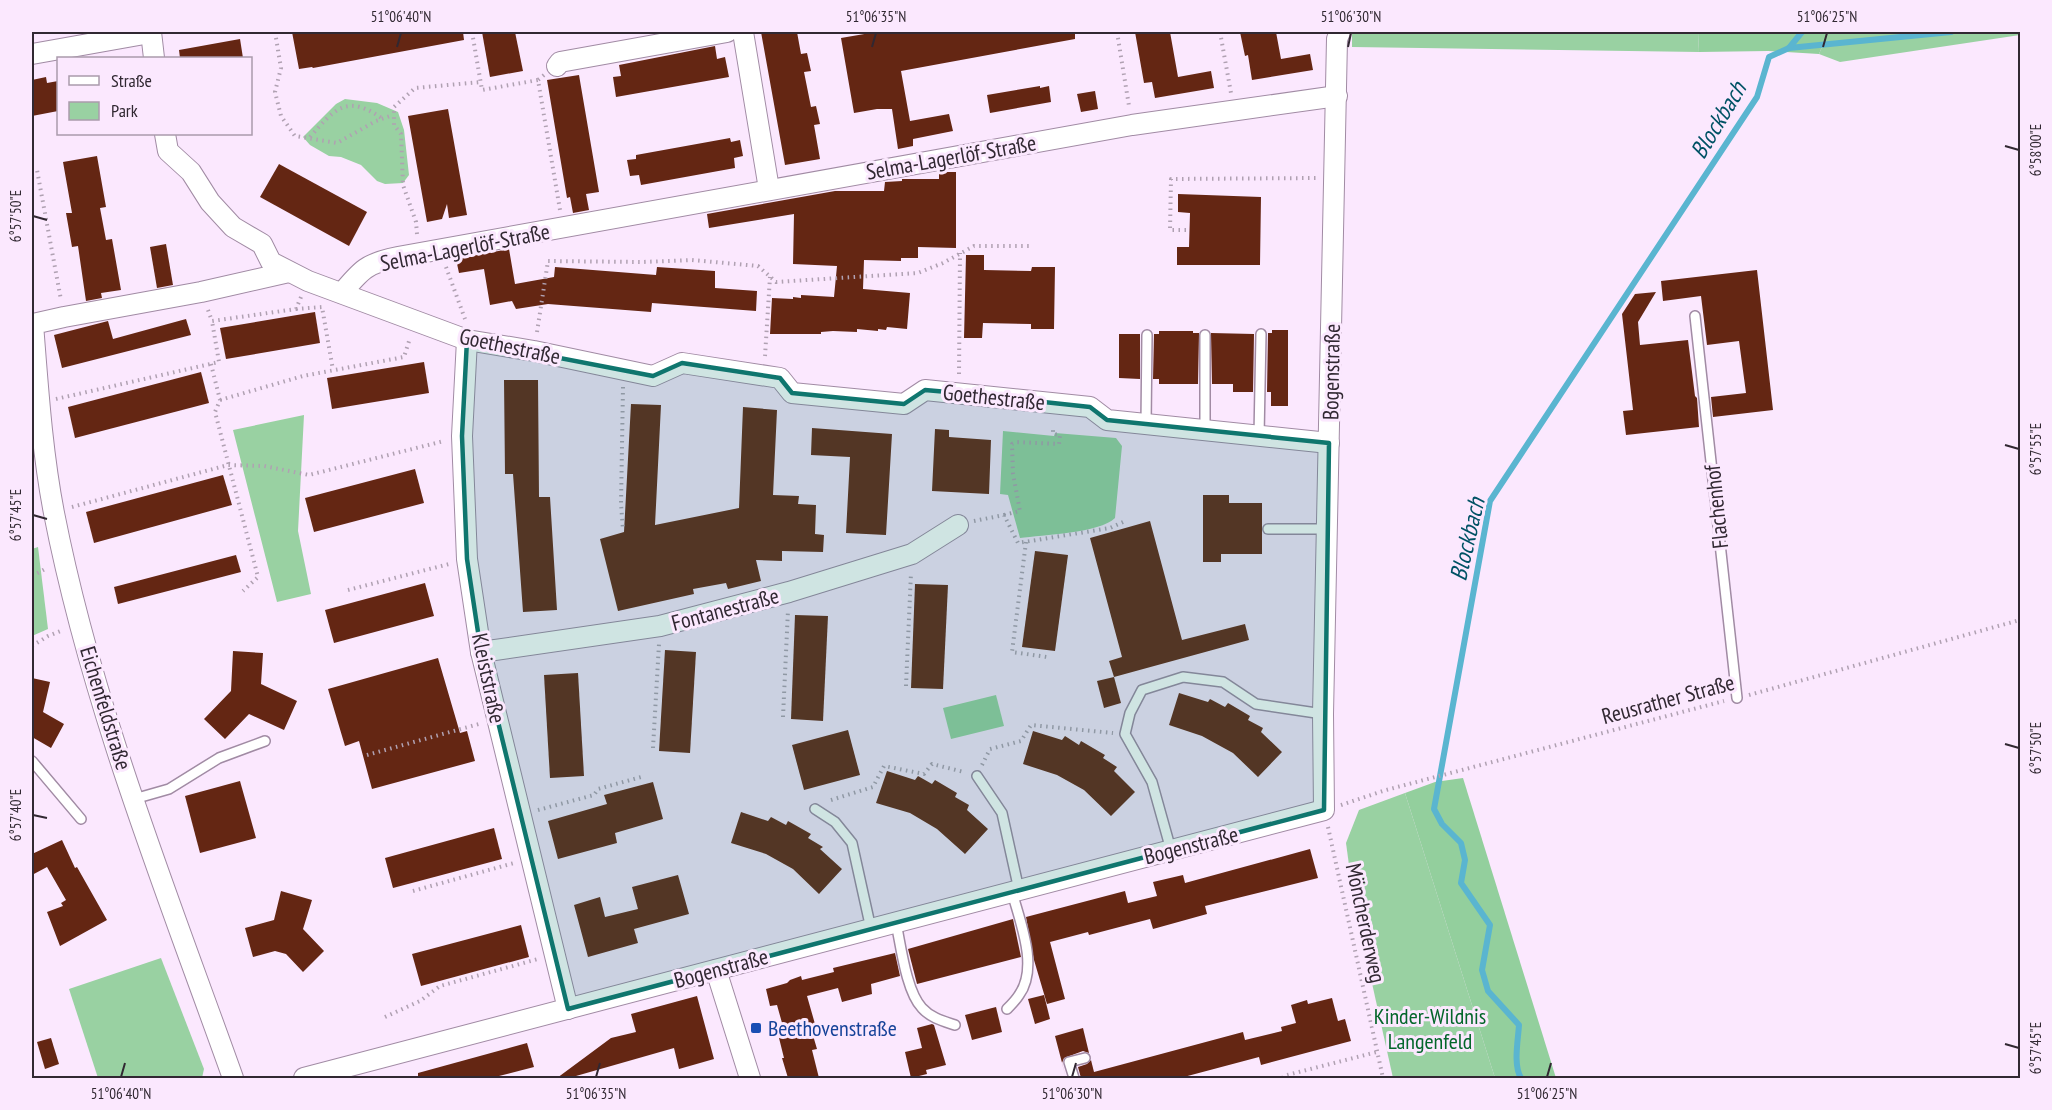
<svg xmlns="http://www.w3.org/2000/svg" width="2052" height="1110" font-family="'PT Sans Narrow',sans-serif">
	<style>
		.green { fill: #99d1a2 }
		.forest { fill: #93cf9d }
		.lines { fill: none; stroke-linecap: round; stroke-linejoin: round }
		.stream { stroke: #5ab5d0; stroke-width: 6 }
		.building { fill: #642613 }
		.service-casing { stroke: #a18ba4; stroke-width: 12 }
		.minor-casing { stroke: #a18ba4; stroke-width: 22 }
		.path { stroke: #b0a1b2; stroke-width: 4; stroke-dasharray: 1.5 4.5; stroke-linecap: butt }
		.service { stroke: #fff; stroke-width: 9 }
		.minor { stroke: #fff; stroke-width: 20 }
		.marked { fill: #0f766e; fill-opacity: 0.2; stroke: #0f766e; stroke-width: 4.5; stroke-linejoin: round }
		.ticks { fill: none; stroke: #312832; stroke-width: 2 }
		.transit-dot { fill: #1a4fb4; stroke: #fbe8fe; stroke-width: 2 }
		.labels { text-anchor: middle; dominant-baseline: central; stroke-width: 6; stroke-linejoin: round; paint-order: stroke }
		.street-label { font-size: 22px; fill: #312832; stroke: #fbe8fe }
		.park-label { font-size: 22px; fill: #03662a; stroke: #fbe8fe }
		.transit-label { font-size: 22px; fill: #164399; stroke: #fbe8fe; text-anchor: start }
		.water-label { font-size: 24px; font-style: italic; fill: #005265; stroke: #fbe8fe }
		.neatline { fill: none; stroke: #312832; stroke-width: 2 }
		.ticks-label { font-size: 15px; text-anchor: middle; fill: #312832 }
	</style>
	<rect width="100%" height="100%" fill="#fbe8fe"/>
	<g class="green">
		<polygon points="1352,32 1698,32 1699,52 1352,47"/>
		<polygon points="1828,32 2020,32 2020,35 1840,62 1819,54"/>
		<polygon points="345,99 377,103 398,112 404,130 409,175 403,183 385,184 377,181 361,165 341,157 329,156 310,145 303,137 336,104"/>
		<polygon points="304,415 298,531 311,594 277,602 233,430"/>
		<path d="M1003,431L1054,436L1055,433L1116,438L1122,446L1115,518C1100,533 1042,535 1020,538L1008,495L1000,494Z"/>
		<polygon points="38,547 48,629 32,636 32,549"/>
		<polygon points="996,695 1004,726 951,739 943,708"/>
		<polygon points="1405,793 1495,1078 1393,1078 1354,902 1346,843 1359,810"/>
		<polygon points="161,958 204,1069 202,1078 98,1078 69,989"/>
	</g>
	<g class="forest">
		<polygon points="1698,32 1828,32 1819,54 1768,51 1699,52"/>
		<polygon points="1463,778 1556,1078 1495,1078 1405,793 1435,782"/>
	</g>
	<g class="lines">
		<g class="stream">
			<polyline points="1789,48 1951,32"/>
			<path d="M1521,1078C1513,1065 1518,1041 1519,1025L1488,991L1482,970L1490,925L1461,883L1465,860L1461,843L1442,824L1434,809L1490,501L1757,97L1769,57L1789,48L1802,32"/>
		</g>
	</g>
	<g class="building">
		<polygon points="292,32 463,32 464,40 313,68 312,67 299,69"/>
		<polygon points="482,32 515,32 523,71 490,77"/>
		<polygon points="761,32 797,32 801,54 807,53 811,71 804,72 811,107 816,106 820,124 814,125 820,159 785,165"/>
		<polygon points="876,32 1075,32 1075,39 901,71 910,121 949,114 953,131 913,139 913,146 898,149 892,109 877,109 854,113 841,38"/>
		<polygon points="1135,32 1170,32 1178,77 1211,71 1214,88 1155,98 1152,82 1144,83"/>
		<polygon points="1240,32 1276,32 1281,59 1310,54 1313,70 1252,80 1248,55 1245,56"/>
		<polygon points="240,39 243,58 180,58 179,50"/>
		<polygon points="715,46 717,59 725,57 729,77 616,97 613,77 621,76 619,65"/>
		<polygon points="579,75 599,192 586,194 589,210 573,213 570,197 567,198 547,80"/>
		<polygon points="46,77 47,83 58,81 58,111 32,116 32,80"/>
		<polygon points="1040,86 1040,88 1049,86 1051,102 990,113 987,95"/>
		<polygon points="1095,91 1098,109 1081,112 1077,94"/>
		<polygon points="448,109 467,215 449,218 447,204 442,219 427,222 408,116"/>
		<polygon points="730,138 731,142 740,140 743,156 734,158 735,168 641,185 639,175 630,176 627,160 636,159 636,155"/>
		<polygon points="97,156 106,207 100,208 106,240 112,239 121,290 101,293 102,298 86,301 78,246 72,247 66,213 72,213 63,162"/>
		<polygon points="279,164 367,212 349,246 260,197"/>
		<polygon points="939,172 956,172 956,248 918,247 918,258 901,258 901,261 864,260 863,289 910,293 907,329 887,327 886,330 878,329 878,331 857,329 857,332 833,331 821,332 821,334 770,334 772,298 793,299 793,297 801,298 801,295 834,297 837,266 793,264 794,214 709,228 707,214 835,191 884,191 885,182 902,181 902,179 939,179"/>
		<polygon points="1178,194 1261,197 1260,265 1177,265 1177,247 1189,247 1190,213 1178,212"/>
		<polygon points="166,244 173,285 157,288 150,247"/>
		<polygon points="509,249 515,284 554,277 555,267 656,275 657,267 715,271 715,288 757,291 756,311 652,303 651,312 548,304 516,309 512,301 490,305 484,269 459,273 456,259"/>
		<polygon points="966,255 984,255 984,270 1031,271 1032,267 1055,267 1054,329 1031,329 1031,324 983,323 982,338 964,338"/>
		<polygon points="1757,270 1773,410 1713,417 1711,397 1746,393 1739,341 1707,345 1701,296 1663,301 1661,281"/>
		<polygon points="1656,292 1638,322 1640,345 1688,340 1695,396 1697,398 1699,427 1626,435 1623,411 1633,410 1622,314 1635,294"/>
		<polygon points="315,312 320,343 226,359 220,328"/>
		<polygon points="186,319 191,335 62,368 54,335 108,321 113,339"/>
		<polygon points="1272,330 1288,330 1288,406 1271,406 1271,392 1267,392 1268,333 1272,333"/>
		<polygon points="1159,331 1193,331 1193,333 1199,333 1198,384 1159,384 1159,379 1153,379 1154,334 1159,334"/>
		<polygon points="1211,333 1254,334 1253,392 1233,392 1233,384 1212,384"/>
		<polygon points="1119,334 1140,334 1140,379 1119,378"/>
		<polygon points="424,362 429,393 332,409 327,378"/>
		<polygon points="201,372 209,403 75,438 68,407"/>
		<polygon points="504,380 538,380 539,497 550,497 557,610 523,612 513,474 505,474"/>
		<polygon points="631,404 661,405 655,525 739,508 743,407 777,410 773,495 799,496 798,504 816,505 815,534 824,535 823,552 782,551 782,561 756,560 761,581 728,589 726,583 693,589 694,594 618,611 600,539 624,532"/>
		<polygon points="812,428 892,434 886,535 846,533 850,457 811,455"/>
		<polygon points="935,429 949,430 949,437 991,440 989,494 932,491"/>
		<polygon points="415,469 424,503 314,532 305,498"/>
		<polygon points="223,475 232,505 94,543 86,512"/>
		<polygon points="1203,495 1229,495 1229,503 1262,503 1262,554 1221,554 1221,562 1203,562"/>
		<polygon points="1150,521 1182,640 1245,624 1249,640 1114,677 1109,661 1122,657 1090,538"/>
		<polygon points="1035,551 1068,555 1055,651 1022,647"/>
		<polygon points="236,555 241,572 118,604 114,587"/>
		<polygon points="425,583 434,616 334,643 325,610"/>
		<polygon points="915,584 948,585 943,689 911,688"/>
		<polygon points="795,615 828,616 823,721 791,719"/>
		<polygon points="665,650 696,652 690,753 659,751"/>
		<polygon points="233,651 263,653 261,684 297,701 284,730 249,714 225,739 204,719 231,691"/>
		<polygon points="438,658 460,733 467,731 475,761 372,789 359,741 345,746 328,689"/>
		<polygon points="578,673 584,776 550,778 544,675"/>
		<polygon points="1114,677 1121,703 1104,708 1097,681"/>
		<polygon points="32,678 50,682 43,712 64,724 51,748 32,737"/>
		<polygon points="1179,693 1208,702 1210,699 1225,707 1228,703 1250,716 1248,720 1263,728 1261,732 1282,752 1258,777 1233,753 1202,736 1169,725"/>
		<polygon points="848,730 860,775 804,790 792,745"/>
		<polygon points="1033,731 1062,740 1065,736 1079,745 1081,741 1105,755 1103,758 1117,767 1114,771 1135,792 1111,816 1084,790 1057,775 1023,764"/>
		<polygon points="887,771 915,780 918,776 932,784 935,780 957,793 955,797 969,805 967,810 988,829 965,854 937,829 910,813 876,803"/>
		<polygon points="240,781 256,838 200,853 185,796"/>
		<polygon points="653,782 663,819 615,833 617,843 558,859 548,821 607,804 604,795"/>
		<polygon points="741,812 768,821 771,817 786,825 788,821 811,834 808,838 823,847 820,849 842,869 819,894 793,869 766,854 731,843"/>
		<polygon points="494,828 502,859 393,888 385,858"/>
		<polygon points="62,840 75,868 77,867 107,920 60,946 47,912 63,906 61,903 66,900 47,867 32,875 32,854"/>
		<polygon points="1310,849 1318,878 1205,906 1207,914 1153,929 1150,919 1089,935 1088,932 1050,942 1065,999 1047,1004 1034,960 1026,917 1125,891 1128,903 1157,896 1153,882 1183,875 1185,883"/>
		<polygon points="678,875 689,914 634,929 638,943 588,957 574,905 600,897 605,917 638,909 632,887"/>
		<polygon points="281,891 312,900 303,929 324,951 303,972 286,954 275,951 253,957 245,928 274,920"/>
		<polygon points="1013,919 1021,957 917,984 908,949"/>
		<polygon points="521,925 529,957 421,986 412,954"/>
		<polygon points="895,953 900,976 871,984 872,994 842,1002 838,988 807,996 817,1031 812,1032 817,1049 812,1050 819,1078 788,1078 782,1058 784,1058 779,1038 784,1030 777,1005 770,1006 766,989 787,983 790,980 801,976 802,980 834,972 833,968"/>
		<polygon points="1044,995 1050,1019 1035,1024 1028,999"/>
		<polygon points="697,996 714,1059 679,1069 674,1048 569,1078 557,1078 611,1038 636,1032 631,1014"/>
		<polygon points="1332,998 1338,1021 1345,1019 1351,1041 1261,1065 1259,1057 1180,1078 1081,1078 1078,1067 1087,1064 1091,1060 1094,1072 1243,1032 1245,1040 1282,1031 1281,1027 1296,1023 1291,1005 1307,1000 1308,1004"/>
		<polygon points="996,1007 1002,1032 972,1040 965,1015"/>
		<polygon points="932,1024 934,1025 946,1065 926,1070 927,1074 911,1078 905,1052 922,1048 917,1028"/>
		<polygon points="1083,1028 1089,1053 1083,1051 1064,1058 1062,1063 1066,1078 1055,1036"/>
		<polygon points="51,1038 59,1064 45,1069 37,1042"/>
		<polygon points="527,1043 534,1067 491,1078 418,1078 418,1073"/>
	</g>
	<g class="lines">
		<g class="service-casing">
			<g id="service">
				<polyline points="1695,316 1737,698"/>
				<polyline points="1146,424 1147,335"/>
				<polyline points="1205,430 1205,335"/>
				<polyline points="1259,436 1261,334"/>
				<polyline points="1268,529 1327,529"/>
				<polyline points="32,761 81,819"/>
				<polyline points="977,776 1002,813 1019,890"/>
				<polyline points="134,799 169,789 219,758 265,741"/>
				<polyline points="815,809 835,822 852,843 871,929"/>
				<polyline points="1171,850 1152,782 1125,734 1130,713 1142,690 1183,677 1223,682 1256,704 1323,714"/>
				<path d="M896,923C901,946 906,991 922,1008C931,1018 943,1021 955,1025"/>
				<path d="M1007,1009C1011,1005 1016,1000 1019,995C1039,967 1020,922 1012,892"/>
				<polyline points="1074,1078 1069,1062 1085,1058"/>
			</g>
		</g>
		<g class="minor-casing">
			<g id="minor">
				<polyline points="151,32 154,58"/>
				<polyline points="743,32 769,189"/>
				<polyline points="32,54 150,33"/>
				<polyline points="557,66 560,62 727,32"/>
				<polyline points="165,134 168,151 191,172 210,202 233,227 262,244 271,262 308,281 467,340 534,351 653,376 682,363 780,378 792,393 904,404 925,390 1090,407 1107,420 1329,443"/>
				<path d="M342,293C361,270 367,263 398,257L1132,125L1337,96"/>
				<polyline points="467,340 462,436 467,559 481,652 568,1009"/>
				<polyline points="481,652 660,626 789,592 912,554 958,525"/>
				<polyline points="716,970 750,1078"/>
				<path d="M233,1078C167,893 92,707 54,513C42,451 38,387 33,324L64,317L201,292L289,272"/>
				<polyline points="304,1078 1324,810 1323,714 1337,39 1340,32"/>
			</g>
		</g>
		<g class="path">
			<polyline points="275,32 281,68 275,92 281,116 295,136 337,143 376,121 393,115"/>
			<polyline points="472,32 482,90 538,80"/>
			<polyline points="1117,32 1129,106"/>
			<polyline points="1220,32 1231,93"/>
			<polyline points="544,75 538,80 560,210"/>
			<path d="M310,137C335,109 346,93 383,119"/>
			<polyline points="32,170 37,170 61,300"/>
			<polyline points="1186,230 1170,230 1171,179 1316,178"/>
			<polyline points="417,234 416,222 403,185 401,134 394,125 394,107 415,88 481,82"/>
			<polyline points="446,267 465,319"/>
			<polyline points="296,309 322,307 333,370"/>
			<polyline points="208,310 212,321 296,309 301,297"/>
			<polyline points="537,332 548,261 642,262 692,260 758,266 776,282 918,273 943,263 974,246 1030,246"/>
			<polyline points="765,356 770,277"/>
			<polyline points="211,364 220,400 215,412 258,577 243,591"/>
			<polyline points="959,374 960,253"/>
			<polyline points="623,387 621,504 623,530"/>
			<polyline points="56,399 219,362 212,321"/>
			<polyline points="220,400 303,376 404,357 410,338"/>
			<polyline points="72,507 228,465 264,466 309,475 444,441"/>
			<polyline points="1004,515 1020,511 1013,474 1012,444 1016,442 1059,444 1060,435 1053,434 1053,430"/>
			<polyline points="974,521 1004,515 1018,543 1110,528 1123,522"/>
			<polyline points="1026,542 1012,652 1047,657"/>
			<polyline points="32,576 47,568"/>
			<polyline points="348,590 449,564"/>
			<polyline points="32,646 48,636 63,630"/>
			<polyline points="906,686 911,573"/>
			<polyline points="1749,695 2020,620"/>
			<polyline points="783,717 788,610"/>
			<polyline points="653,748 659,644"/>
			<polyline points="367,755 479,724"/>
			<polyline points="982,765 990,749 1021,741 1031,725 1113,733"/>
			<polyline points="831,800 873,787 884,766 924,774 932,764 964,772"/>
			<polyline points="1341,805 1386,790 1724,701"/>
			<polyline points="538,810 594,795 598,789 641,777"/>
			<polyline points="1328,827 1383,1078"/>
			<polyline points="413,891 514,863"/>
			<polyline points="385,1017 420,1001 440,986 538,959"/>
			<polyline points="1282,1078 1287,1075 1377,1052"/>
		</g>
		<use href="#service" class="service"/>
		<use href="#minor" class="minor"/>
	</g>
	<path class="marked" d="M467,340L653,376L682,363L780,378L792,393L904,404L925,390L959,393L1090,407L1107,420L1329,443L1324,810L568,1009L481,652L467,559L462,436Z"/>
	<path class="ticks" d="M397,47L401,33M872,47L876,33M1348,47L1351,33M1823,47L1827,33M2005,146L2019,150M33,216L47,220M2005,445L2019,449M33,515L47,519M2005,744L2019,748M33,815L47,818M2005,1044L2019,1048M121,1077L125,1063M596,1077L600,1063M1072,1077L1076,1063M1547,1077L1551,1063"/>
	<rect class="transit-dot" x="750" y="1022" width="12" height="12" rx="3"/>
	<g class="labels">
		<g class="street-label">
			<text transform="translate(951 157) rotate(-10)">Selma-Lagerlöf-Straße</text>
			<text transform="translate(465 247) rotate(-11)">Selma-Lagerlöf-Straße</text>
			<text transform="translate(510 346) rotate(12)">Goethestraße</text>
			<text transform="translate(1331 372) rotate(-89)">Bogenstraße</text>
			<text transform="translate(994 397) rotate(6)">Goethestraße</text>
			<text transform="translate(1716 507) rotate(-96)">Flachenhof</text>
			<text transform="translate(725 609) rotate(-15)">Fontanestraße</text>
			<text transform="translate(489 678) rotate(78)">Kleiststraße</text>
			<text transform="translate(1668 699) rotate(-15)">Reusrather Straße</text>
			<text transform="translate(106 708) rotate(73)">Eichenfeldstraße</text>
			<text transform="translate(1191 845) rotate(-14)">Bogenstraße</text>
			<text transform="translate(1366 923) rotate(78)">Möncherderweg</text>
			<text transform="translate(721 968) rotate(-15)">Bogenstraße</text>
		</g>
		<g class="park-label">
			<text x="1430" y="1016">Kinder-Wildnis<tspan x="1430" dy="25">Langenfeld</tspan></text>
		</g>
		<g class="transit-label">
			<text x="768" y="1028">Beethovenstraße</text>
		</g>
		<g class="water-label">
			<text transform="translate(1718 120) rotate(-59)">Blockbach</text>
			<text transform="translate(1467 539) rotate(-77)">Blockbach</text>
		</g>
	</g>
	<rect width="2052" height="1110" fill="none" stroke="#fbe8fe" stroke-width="66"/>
	<rect x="57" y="57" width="195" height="78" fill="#fbe8fe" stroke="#aa9bac" stroke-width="1.5"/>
	<rect x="69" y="76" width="30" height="9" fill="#ffffff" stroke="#aa9bac" stroke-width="1.5"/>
	<text x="111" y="87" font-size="18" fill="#312832">Straße</text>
	<rect x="69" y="102" width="30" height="18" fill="#99d1a2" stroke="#aa9bac" stroke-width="1.5"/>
	<text x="111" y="117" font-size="18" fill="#312832">Park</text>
	<rect x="33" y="33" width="1986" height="1044" class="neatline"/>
	<g class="ticks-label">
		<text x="401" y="22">51°06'40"N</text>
		<text x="876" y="22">51°06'35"N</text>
		<text x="1351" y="22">51°06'30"N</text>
		<text x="1827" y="22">51°06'25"N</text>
		<text transform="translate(2036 150) rotate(-90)" y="5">6°58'00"E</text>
		<text transform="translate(16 216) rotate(-90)" y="5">6°57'50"E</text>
		<text transform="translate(2036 449) rotate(-90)" y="5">6°57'55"E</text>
		<text transform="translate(16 515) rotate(-90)" y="5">6°57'45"E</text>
		<text transform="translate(2036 748) rotate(-90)" y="5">6°57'50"E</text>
		<text transform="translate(16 815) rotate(-90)" y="5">6°57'40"E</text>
		<text transform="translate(2036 1048) rotate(-90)" y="5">6°57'45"E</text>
		<text x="121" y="1099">51°06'40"N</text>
		<text x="596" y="1099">51°06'35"N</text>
		<text x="1072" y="1099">51°06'30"N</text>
		<text x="1547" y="1099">51°06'25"N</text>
	</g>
</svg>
